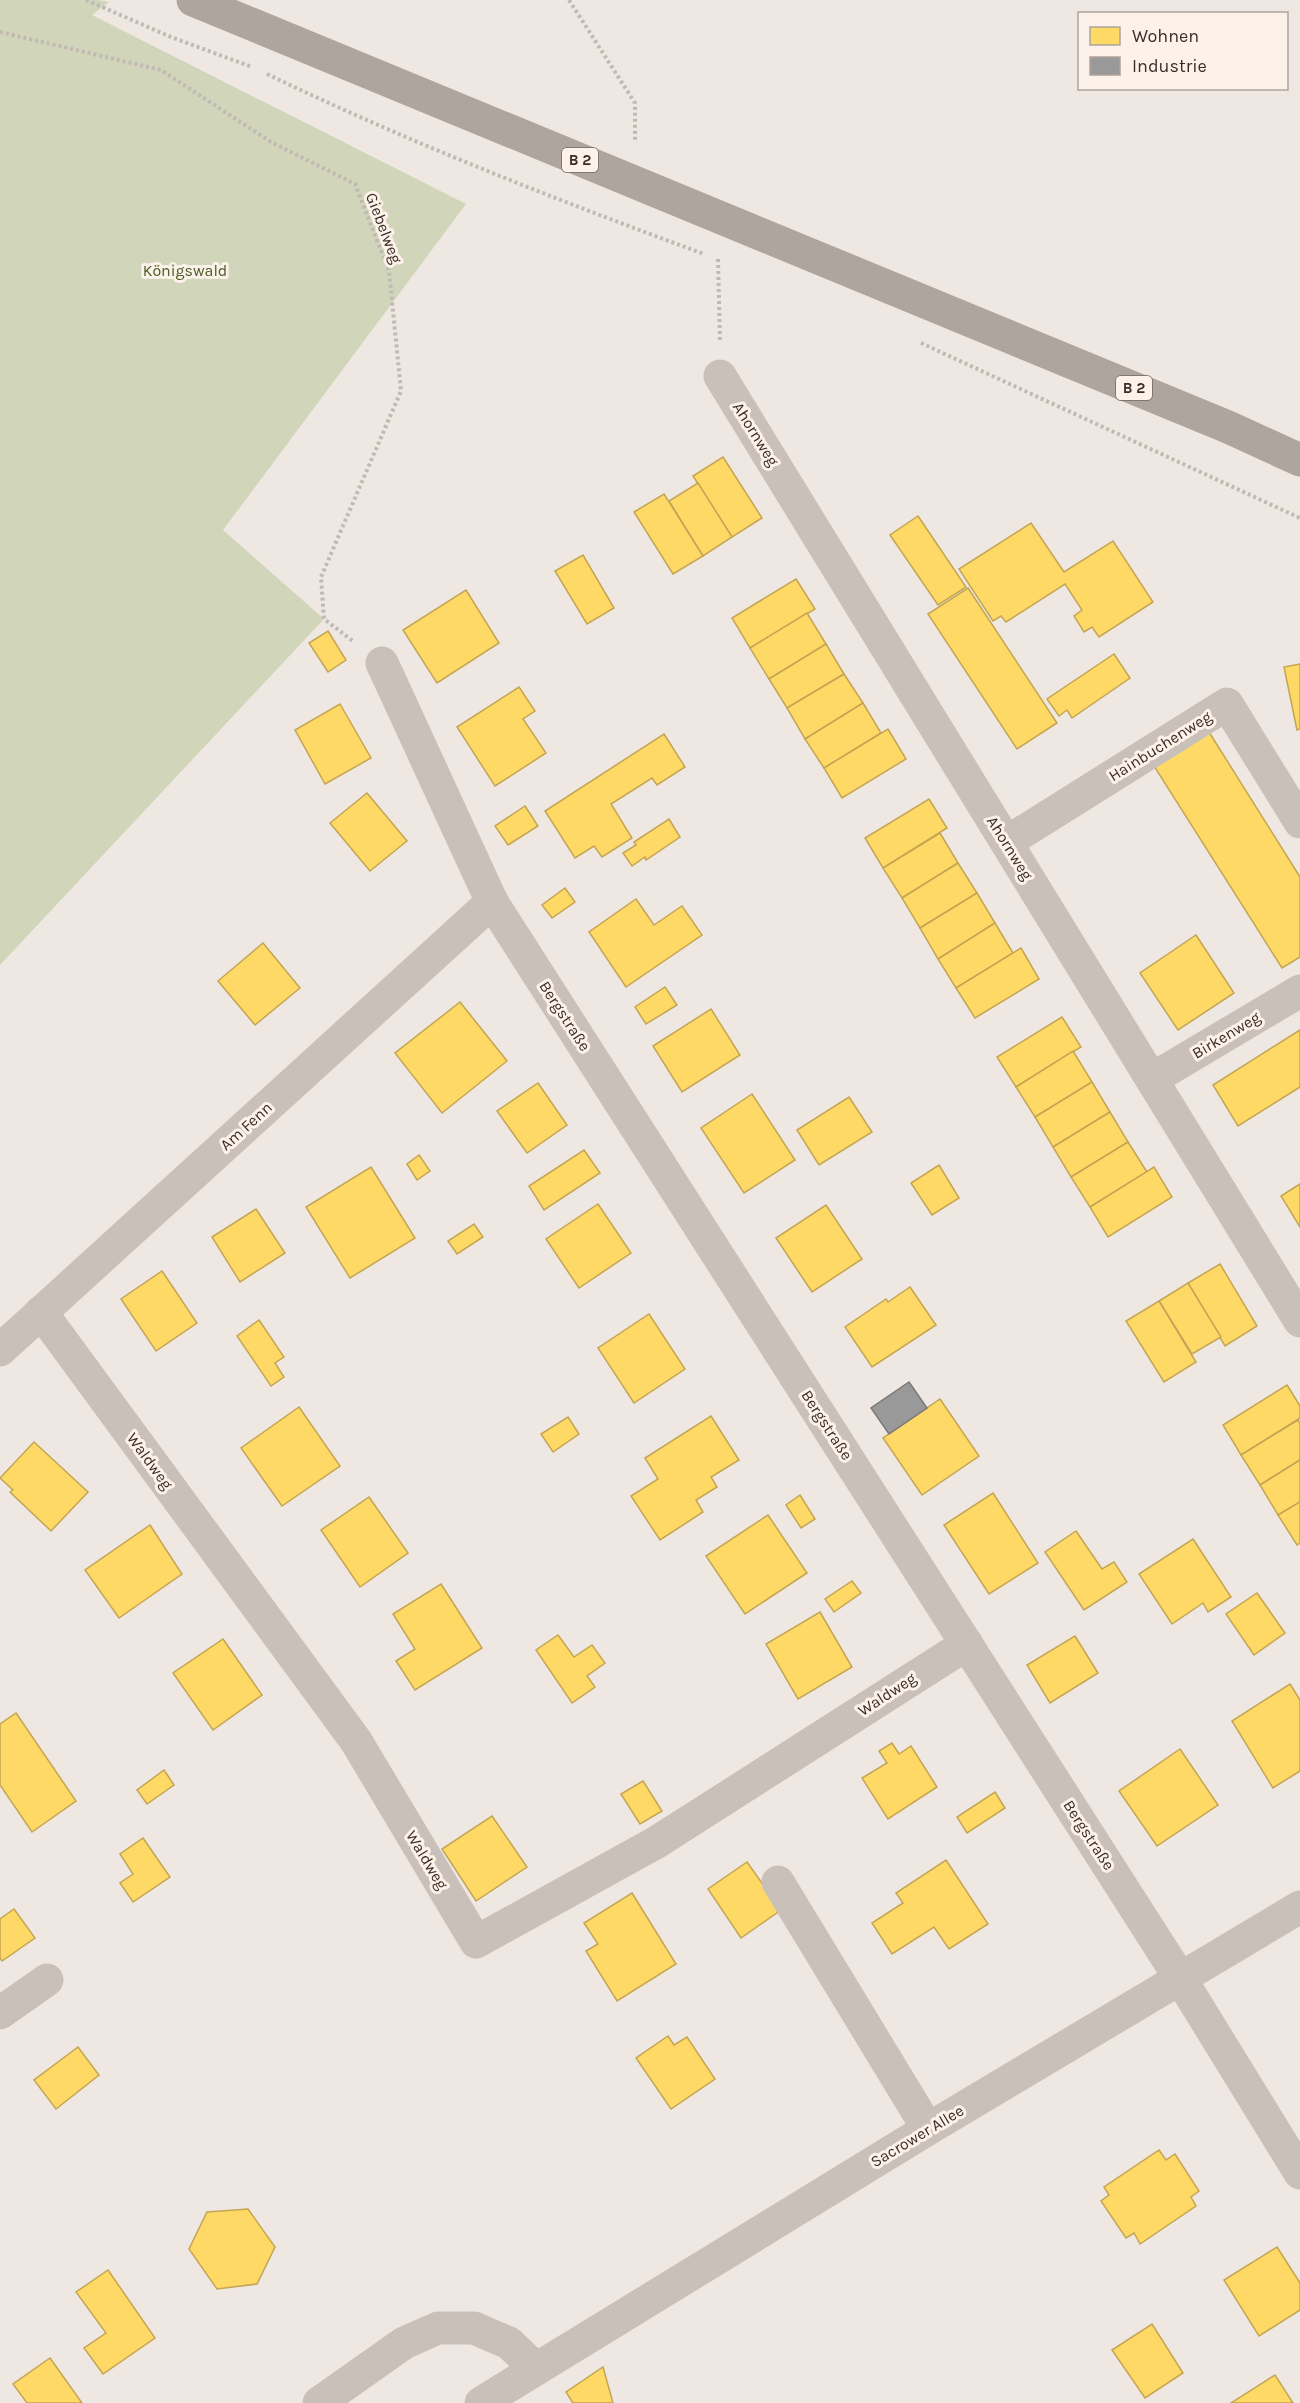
<svg xmlns="http://www.w3.org/2000/svg" width="1300" height="2403" font-family="Karla,sans-serif">
	<style>
		.green { fill: #d1d5ba }
		.homes { fill: #ffd966; stroke: #c4a553; stroke-width: 1.5 }
		.industry { fill: #999; stroke: #7c7977; stroke-width: 1.5 }
		.lines { fill: none; stroke-linecap: round; stroke-linejoin: round }
		.path { stroke: #c1b9b3; stroke-width: 4; stroke-dasharray: 3 3; stroke-linecap: butt }
		.minor { stroke: #c9c0ba; stroke-width: 33 }
		.major { stroke: #aea59f; stroke-width: 33 }
		.labels { text-anchor: middle; dominant-baseline: central; stroke-width: 6; stroke-linejoin: round; paint-order: stroke }
		.shield { fill: #fcf2e9; stroke: #746862; stroke-width: 1.5 }
		.shield-label { font-size: 15px; font-weight: bold; fill: #3a2d28 }
		.street-label { font-size: 16px; fill: #3a2d28; stroke: #fcf2e9 }
		.park-label { font-size: 16px; fill: #4b5c28; stroke: #fcf2e9 }
	</style>
	<rect width="100%" height="100%" fill="#efe8e2"/>
	<polygon class="green" points="0,0 98,0 109,2 92,15 466,204 223,530 324,619 0,965"/>
	<g class="homes">
		<polygon points="723,457 762,518 732,537 693,476"/>
		<polygon points="698,483 732,537 703,556 669,501"/>
		<polygon points="664,494 703,556 673,574 634,512"/>
		<polygon points="918,516 966,587 938,605 890,535"/>
		<polygon points="1031,523 1064,572 1113,541 1153,602 1099,637 1092,627 1084,632 1074,616 1082,610 1065,584 1006,622 1001,616 993,621 959,569"/>
		<polygon points="583,555 614,608 587,624 555,571"/>
		<polygon points="796,579 815,609 750,648 732,618"/>
		<polygon points="968,588 1057,723 1017,749 928,614"/>
		<polygon points="466,590 499,643 437,683 403,630"/>
		<polygon points="807,613 826,644 769,679 750,648"/>
		<polygon points="328,631 346,660 328,672 309,643"/>
		<polygon points="826,644 844,674 787,708 769,679"/>
		<polygon points="1114,654 1130,678 1072,718 1067,710 1059,716 1047,699"/>
		<polygon points="1300,664 1300,729 1297,730 1284,667"/>
		<polygon points="844,674 863,703 805,739 787,708"/>
		<polygon points="519,687 535,711 523,719 546,753 495,786 457,727"/>
		<polygon points="863,703 881,733 824,768 805,739"/>
		<polygon points="340,704 371,758 325,784 295,730"/>
		<polygon points="888,729 906,759 842,798 824,768"/>
		<polygon points="1209,732 1300,877 1300,957 1282,968 1154,766"/>
		<polygon points="664,734 685,767 657,785 652,778 611,804 632,838 602,857 594,846 575,858 545,811"/>
		<polygon points="367,793 407,841 370,871 330,823"/>
		<polygon points="929,799 947,828 883,868 865,838"/>
		<polygon points="525,806 538,826 508,845 495,826"/>
		<polygon points="669,819 680,837 646,860 645,857 632,866 623,853 636,845 634,842"/>
		<polygon points="940,833 958,863 902,898 883,868"/>
		<polygon points="958,863 977,893 920,928 902,898"/>
		<polygon points="565,888 575,902 552,918 542,905"/>
		<polygon points="977,893 995,923 938,959 920,928"/>
		<polygon points="636,899 654,925 682,906 702,935 626,987 589,932"/>
		<polygon points="995,923 1013,953 956,988 938,959"/>
		<polygon points="1196,935 1234,993 1178,1030 1140,973"/>
		<polygon points="263,943 300,988 255,1025 218,981"/>
		<polygon points="1021,948 1039,979 975,1018 956,988"/>
		<polygon points="665,987 677,1005 646,1024 635,1007"/>
		<polygon points="460,1002 507,1061 442,1113 395,1053"/>
		<polygon points="711,1009 740,1055 682,1092 653,1046"/>
		<polygon points="1062,1017 1081,1047 1016,1087 997,1057"/>
		<polygon points="1300,1030 1300,1087 1238,1126 1213,1085"/>
		<polygon points="1073,1051 1092,1082 1035,1117 1016,1087"/>
		<polygon points="1092,1082 1110,1112 1053,1147 1035,1117"/>
		<polygon points="538,1083 567,1125 527,1153 497,1111"/>
		<polygon points="752,1094 795,1160 744,1193 701,1128"/>
		<polygon points="849,1097 872,1132 819,1165 797,1130"/>
		<polygon points="1110,1112 1128,1142 1071,1177 1053,1147"/>
		<polygon points="1128,1142 1147,1172 1090,1207 1071,1177"/>
		<polygon points="584,1150 600,1173 544,1210 529,1186"/>
		<polygon points="419,1155 430,1171 417,1180 407,1164"/>
		<polygon points="939,1165 959,1198 932,1215 911,1183"/>
		<polygon points="371,1167 415,1238 350,1278 306,1207"/>
		<polygon points="1154,1167 1172,1197 1108,1237 1090,1207"/>
		<polygon points="1300,1184 1300,1227 1281,1196"/>
		<polygon points="598,1204 631,1253 579,1288 546,1239"/>
		<polygon points="826,1205 862,1259 812,1292 776,1238"/>
		<polygon points="256,1209 285,1253 240,1282 212,1237"/>
		<polygon points="474,1224 483,1237 457,1254 448,1241"/>
		<polygon points="1220,1264 1257,1326 1225,1346 1188,1283"/>
		<polygon points="162,1271 197,1323 156,1351 121,1299"/>
		<polygon points="1188,1283 1221,1337 1192,1354 1159,1301"/>
		<polygon points="910,1287 936,1325 872,1367 845,1327 886,1299 888,1302"/>
		<polygon points="1159,1301 1196,1362 1164,1382 1126,1321"/>
		<polygon points="649,1314 685,1369 634,1403 598,1348"/>
		<polygon points="259,1320 284,1357 275,1363 284,1377 271,1386 237,1336"/>
		<polygon points="1287,1385 1300,1406 1300,1418 1241,1455 1223,1425"/>
		<polygon points="940,1399 979,1456 922,1495 883,1438"/>
		<polygon points="299,1407 340,1466 282,1506 241,1448"/>
		<polygon points="711,1416 739,1460 711,1477 717,1487 696,1500 703,1512 660,1540 631,1496 658,1479 645,1458"/>
		<polygon points="568,1417 579,1434 553,1452 541,1434"/>
		<polygon points="1298,1420 1300,1423 1300,1460 1260,1485 1241,1455"/>
		<polygon points="34,1442 88,1492 51,1531 10,1492 13,1490 0,1478"/>
		<polygon points="1300,1460 1300,1502 1278,1515 1260,1485"/>
		<polygon points="993,1493 1038,1563 989,1594 944,1525"/>
		<polygon points="800,1495 815,1519 801,1528 786,1505"/>
		<polygon points="369,1497 408,1553 360,1587 321,1530"/>
		<polygon points="1300,1502 1300,1543 1297,1545 1278,1515"/>
		<polygon points="768,1515 807,1573 745,1614 706,1556"/>
		<polygon points="150,1525 182,1574 119,1618 85,1570"/>
		<polygon points="1076,1531 1102,1569 1114,1562 1127,1582 1084,1610 1045,1552"/>
		<polygon points="1193,1539 1231,1597 1208,1612 1203,1603 1172,1624 1139,1574"/>
		<polygon points="852,1581 861,1593 834,1612 825,1599"/>
		<polygon points="441,1584 482,1648 415,1690 396,1661 415,1649 393,1614"/>
		<polygon points="1257,1593 1285,1633 1254,1655 1226,1614"/>
		<polygon points="820,1612 852,1667 798,1699 766,1644"/>
		<polygon points="558,1635 574,1657 592,1645 605,1663 587,1676 595,1687 572,1703 536,1650"/>
		<polygon points="1075,1636 1098,1673 1050,1703 1027,1665"/>
		<polygon points="223,1639 262,1695 213,1730 173,1673"/>
		<polygon points="1290,1684 1300,1700 1300,1771 1273,1788 1232,1721"/>
		<polygon points="16,1713 76,1801 32,1832 0,1785 0,1724"/>
		<polygon points="892,1743 899,1754 911,1746 937,1787 888,1819 862,1778 887,1763 879,1751"/>
		<polygon points="1180,1749 1218,1805 1157,1846 1119,1791"/>
		<polygon points="164,1770 174,1785 147,1804 137,1790"/>
		<polygon points="643,1781 662,1811 640,1824 621,1794"/>
		<polygon points="995,1792 1005,1808 967,1833 957,1817"/>
		<polygon points="492,1816 527,1867 476,1901 442,1849"/>
		<polygon points="143,1838 170,1877 133,1902 120,1883 133,1874 120,1854"/>
		<polygon points="946,1860 988,1924 949,1949 934,1927 892,1954 872,1923 903,1903 896,1893"/>
		<polygon points="747,1862 781,1910 741,1938 708,1889"/>
		<polygon points="632,1893 676,1964 617,2001 586,1951 598,1944 584,1923"/>
		<polygon points="14,1909 35,1938 2,1961 0,1958 0,1919"/>
		<polygon points="668,2036 674,2045 687,2037 715,2079 671,2109 636,2058"/>
		<polygon points="78,2047 99,2075 56,2109 34,2080"/>
		<polygon points="1159,2150 1166,2160 1175,2154 1199,2191 1191,2197 1196,2206 1140,2244 1134,2233 1126,2238 1101,2201 1109,2195 1104,2187"/>
		<polygon points="248,2209 275,2247 257,2284 217,2289 189,2249 207,2212"/>
		<polygon points="1277,2247 1300,2283 1300,2310 1259,2336 1224,2280"/>
		<polygon points="108,2270 155,2338 103,2374 84,2348 106,2333 76,2292"/>
		<polygon points="1152,2324 1183,2373 1145,2398 1112,2350"/>
		<polygon points="50,2358 82,2403 27,2403 13,2384"/>
		<polygon points="603,2367 613,2403 573,2403 566,2392"/>
		<polygon points="1275,2375 1293,2403 1231,2403"/>
	</g>
	<polygon class="industry" points="909,1382 927,1408 889,1434 871,1408"/>
	<g class="lines">
		<g class="path">
			<polyline points="86,0 171,37 252,67"/>
			<polyline points="569,0 635,103 635,142"/>
			<polyline points="0,32 161,70 271,142 355,184 389,271 401,391 321,577 324,619 354,642"/>
			<path d="M267,74C408,142 557,200 704,254"/>
			<polyline points="718,259 720,342"/>
			<polyline points="921,343 1300,518"/>
		</g>
		<g class="minor">
			<polyline points="720,376 1300,1321"/>
			<polyline points="382,663 492,902 1180,1978 1300,2173"/>
			<polyline points="1007,842 1227,704 1300,822"/>
			<polyline points="1152,1079 1300,991"/>
			<polyline points="41,1312 356,1741 476,1942 657,1842 967,1644"/>
			<polyline points="0,1350 492,902"/>
			<polyline points="778,1882 928,2129"/>
			<polyline points="0,2013 47,1980"/>
			<polyline points="319,2403 404,2343 438,2328 474,2328 509,2343 536,2369"/>
			<polyline points="481,2403 928,2129 1300,1907"/>
		</g>
		<polyline class="major" points="193,0 1228,427 1300,460"/>
	</g>
	<g class="labels">
		<g class="shield">
			<rect x="562" y="148" width="36" height="24" rx="4.5"/>
			<rect x="1116" y="376" width="36" height="24" rx="4.5"/>
		</g>
		<g class="shield-label">
			<text x="580" y="160">B 2</text>
			<text x="1134" y="388">B 2</text>
		</g>
		<g class="street-label">
			<text transform="translate(384 228) rotate(69)">Giebelweg</text>
			<text transform="translate(756 434) rotate(58)">Ahornweg</text>
			<text transform="translate(1160 746) rotate(-32)">Hainbuchenweg</text>
			<text transform="translate(1010 848) rotate(58)">Ahornweg</text>
			<text transform="translate(565 1016) rotate(57)">Bergstraße</text>
			<text transform="translate(1226 1035) rotate(-31)">Birkenweg</text>
			<text transform="translate(246 1126) rotate(-42)">Am Fenn</text>
			<text transform="translate(827 1425) rotate(57)">Bergstraße</text>
			<text transform="translate(150 1461) rotate(54)">Waldweg</text>
			<text transform="translate(887 1694) rotate(-33)">Waldweg</text>
			<text transform="translate(1089 1835) rotate(57)">Bergstraße</text>
			<text transform="translate(427 1860) rotate(59)">Waldweg</text>
			<text transform="translate(917 2136) rotate(-31)">Sacrower Allee</text>
		</g>
		<g class="park-label">
			<text x="185" y="270">Königswald</text>
		</g>
	</g>
	<rect x="1078" y="12" width="210" height="78" fill="#fcf2e9" stroke="#aea39c" stroke-width="1.5"/>
	<rect x="1090" y="27" width="30" height="18" fill="#ffd966" stroke="#aea39c" stroke-width="1.5"/>
	<text x="1132" y="42" font-size="18" fill="#3a2d28">Wohnen</text>
	<rect x="1090" y="57" width="30" height="18" fill="#999999" stroke="#aea39c" stroke-width="1.5"/>
	<text x="1132" y="72" font-size="18" fill="#3a2d28">Industrie</text>
</svg>
